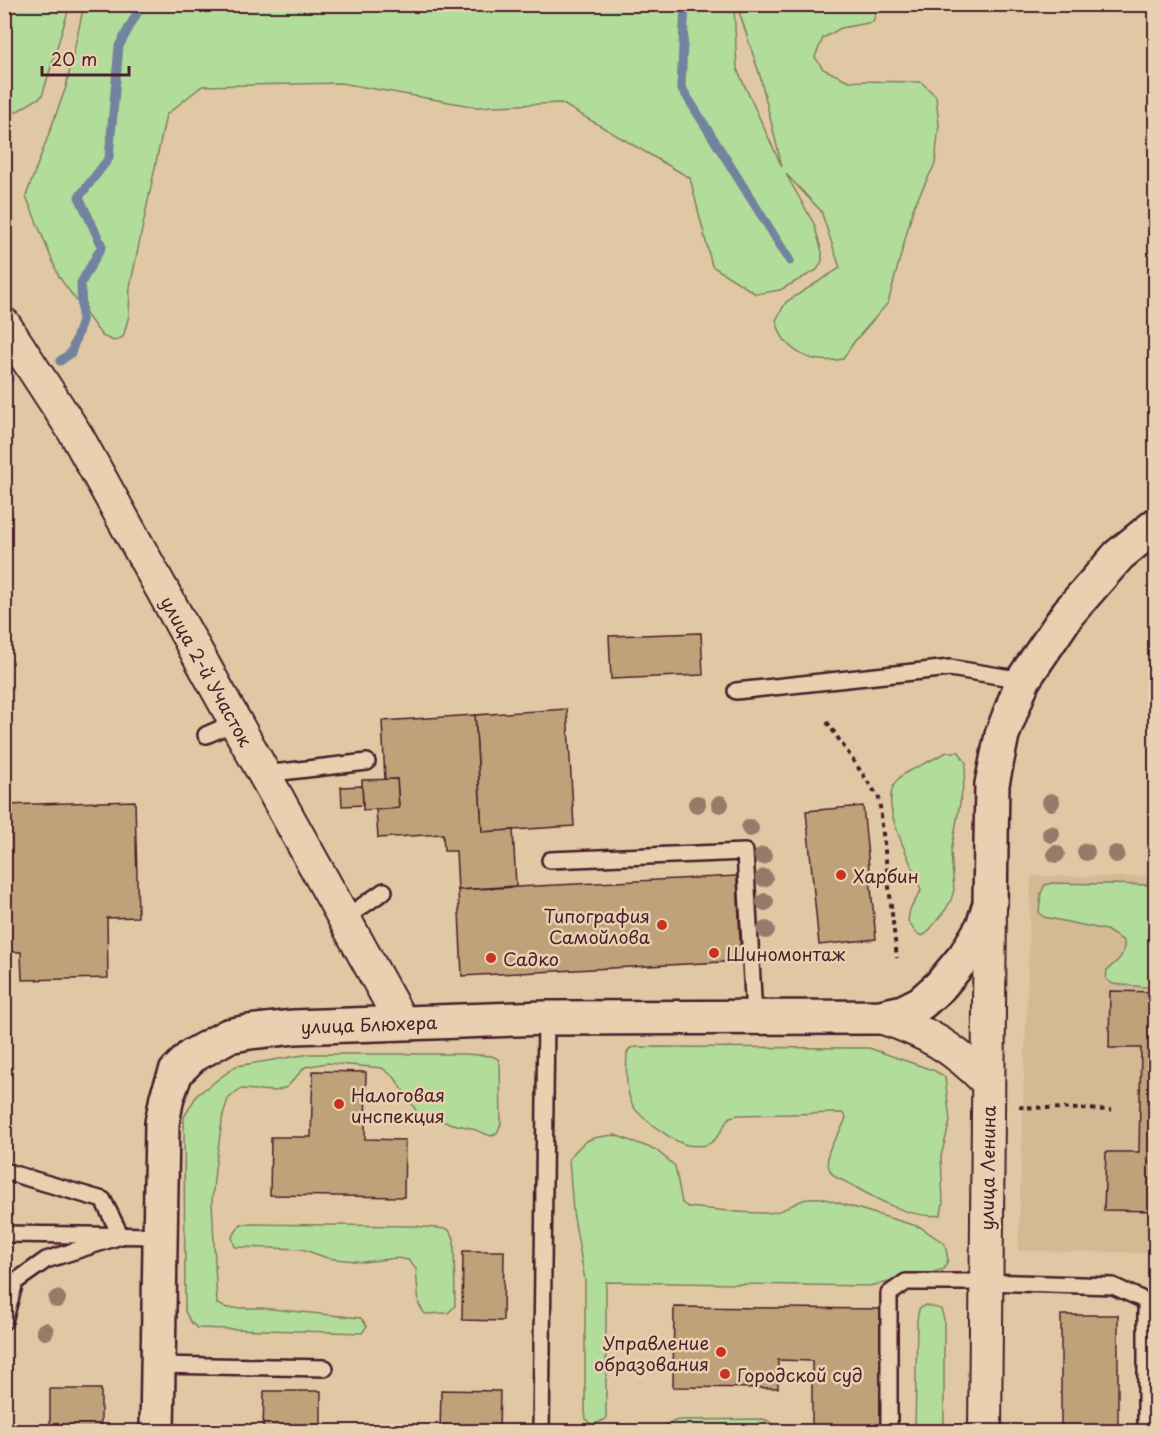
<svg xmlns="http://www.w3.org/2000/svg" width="1160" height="1436" font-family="'Playpen Sans',sans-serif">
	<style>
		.built { fill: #d4b995 }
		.green { fill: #b2dc99; stroke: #7e7e62; stroke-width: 1.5 }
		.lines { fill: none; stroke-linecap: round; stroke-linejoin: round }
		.stream { stroke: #73839f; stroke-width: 9 }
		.building { fill: #bfa17a; stroke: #4a1f2b; stroke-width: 1.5 }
		.lane-casing { stroke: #4a1f2b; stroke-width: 20 }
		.street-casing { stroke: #4a1f2b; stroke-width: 36 }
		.secondary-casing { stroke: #4a1f2b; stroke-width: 38 }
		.path { stroke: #4a1f2b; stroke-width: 4; stroke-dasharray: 4.5 4.5; stroke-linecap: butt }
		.lane { stroke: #e8d0b0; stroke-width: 15 }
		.street { stroke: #e8d0b0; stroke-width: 32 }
		.secondary { stroke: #e8d0b0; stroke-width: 33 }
		.tree { fill: #977a6b }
		.poi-dot { fill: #c8321e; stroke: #e8d0b0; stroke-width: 2 }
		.labels { text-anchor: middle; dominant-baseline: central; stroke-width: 5; stroke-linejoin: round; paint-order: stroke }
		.street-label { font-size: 18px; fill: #4a1f2b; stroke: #e8d0b0 }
		.poi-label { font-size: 18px; fill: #4a1f2b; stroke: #e8d0b0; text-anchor: start }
	</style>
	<rect width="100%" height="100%" fill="#e1c8a4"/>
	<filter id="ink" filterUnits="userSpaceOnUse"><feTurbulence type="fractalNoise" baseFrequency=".0167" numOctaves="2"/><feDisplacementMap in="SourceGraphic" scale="12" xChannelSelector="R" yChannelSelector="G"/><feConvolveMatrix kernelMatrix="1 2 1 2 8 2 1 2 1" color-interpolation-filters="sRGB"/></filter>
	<g filter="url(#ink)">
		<polygon class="built" points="1031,876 1155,877 1155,1253 1018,1251"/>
		<g class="green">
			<polygon points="5,4 70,5 42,96 5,119"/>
			<path d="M84,5H734L737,69L782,167L760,76L737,5H878L873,22L841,28L823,38L815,57L823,69L849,81L921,82L936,96L939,125L935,164L914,206L888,303L854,342L843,359C822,363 801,359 786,342C781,337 778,327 776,320L786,302L840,268L821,211L786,174L814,224L822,252V261L817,270L780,290L756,294L712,266L690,178L561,103L477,107L341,83L202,86L166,115L130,287L129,316L123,337L114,341L102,336L59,277L26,196L66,87Z"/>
			<path d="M947,752H959L966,763L965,776L951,852L954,890L951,900L946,909L927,933L922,936L916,933L908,921L910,909L921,891C915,863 871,800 901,776C911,769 935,759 947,752Z"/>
			<path d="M1052,883L1155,885V988L1113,984L1106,979L1107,970C1118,961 1125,956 1124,941L1106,930L1044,917L1039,913L1041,893L1045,885Z"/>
			<path d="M638,1047L869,1048L935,1071L945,1077L950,1121L941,1156L943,1202L941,1215C912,1220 874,1198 850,1184C841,1179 832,1178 829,1168C822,1148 842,1135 846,1117L842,1113L738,1115L730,1117C722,1126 719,1141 706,1145C702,1146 692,1146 687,1145C674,1142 637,1116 632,1104C625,1089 626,1068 627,1053L630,1048Z"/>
			<polygon points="310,1054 465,1054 492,1056 498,1059 500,1065 501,1124 497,1133 491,1136 470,1128 436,1120 417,1112 395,1078 382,1068 327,1063 305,1067 287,1087 276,1091 240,1089 228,1099 223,1115 215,1169 212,1201 217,1304 227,1308 261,1308 361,1318 367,1326 362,1333 197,1328 190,1321 185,1311 184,1117 197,1095 236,1066"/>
			<path d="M615,1135L656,1150L675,1166L682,1203L688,1207C714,1209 742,1214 768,1213C791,1212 795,1196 822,1198L920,1227L945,1244L948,1260L944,1269L917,1277L868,1286L606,1282V1419L595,1424L589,1423L586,1419L585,1412V1280L573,1212L569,1159C584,1139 590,1137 615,1135Z"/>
			<polygon points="241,1224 412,1226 448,1229 454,1238 455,1306 448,1313 425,1314 419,1305 416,1269 408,1260 397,1258 363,1262 327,1258 302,1249 235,1247 232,1237"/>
			<polygon points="925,1305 941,1309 944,1319 944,1431 915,1431 917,1320 919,1309"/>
			<polygon points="764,1419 785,1431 659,1431 667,1424 678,1420"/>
		</g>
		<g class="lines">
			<g class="stream">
				<polyline points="685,4 681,87 790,261"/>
				<polyline points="60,361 71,353 82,321 81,283 102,246 79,197 109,158 119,46 142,4"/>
				<polyline points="4,380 9,379"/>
			</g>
		</g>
		<g class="building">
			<polygon points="701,633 703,675 611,679 609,636"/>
			<polygon points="567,709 574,826 482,832 475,715"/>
			<polygon points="475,715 482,832 513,830 516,886 458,890 456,851 444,851 443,834 378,838 376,810 399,808 397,779 385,780 382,721"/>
			<polygon points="397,779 399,808 363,810 362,780"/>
			<polygon points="362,786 363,805 342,806 341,787"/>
			<polygon points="135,801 138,917 107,918 108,978 22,980 21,952 5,952 4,805"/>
			<polygon points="863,806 876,939 819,945 806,811"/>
			<polygon points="737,876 741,961 462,976 458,890"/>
			<polygon points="1110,991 1156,992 1156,1211 1104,1210 1106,1152 1139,1152 1141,1048 1109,1048"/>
			<polygon points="313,1071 366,1072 365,1139 405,1140 404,1197 270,1195 271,1137 311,1137"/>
			<polygon points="463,1251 504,1251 503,1321 462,1320"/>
			<polygon points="674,1307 882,1309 881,1432 812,1432 812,1361 778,1360 778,1388 673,1387"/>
			<rect x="1061" y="1315" width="57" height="117"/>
			<rect x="50" y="1389" width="51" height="43"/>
			<polygon points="441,1390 500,1391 499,1432 440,1432"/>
			<polygon points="264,1391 321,1391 321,1432 263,1432"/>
		</g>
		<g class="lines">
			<g class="lane-casing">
				<g id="lane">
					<polyline points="736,691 950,668 1023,680"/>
					<polyline points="206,735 236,722"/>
					<polyline points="264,774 367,762"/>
					<polyline points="550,860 745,852 754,1016"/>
					<polyline points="345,918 384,891"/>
					<polyline points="4,1171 103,1200 121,1236 46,1260 15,1282 4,1321"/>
					<polyline points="4,1234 160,1236"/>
					<polyline points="157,1365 325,1368"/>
					<polyline points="541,1432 546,1018"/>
					<polyline points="889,1432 889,1294 906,1282 986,1282 1113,1286 1146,1301 1146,1432"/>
				</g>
			</g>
			<g class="street-casing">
				<g id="street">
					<polyline points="4,324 77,436 402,1023"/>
					<path d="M880,1017C925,1031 955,1048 988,1083"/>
					<polyline points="985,1432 990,904"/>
				</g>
			</g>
			<g class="secondary-casing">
				<polyline id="secondary" points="157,1432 162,1123 167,1097 176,1072 192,1056 228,1036 249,1032 294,1027 546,1018 880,1017 903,1012 921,1003 940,986 965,956 983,926 990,904 992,784 1002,735 1023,680 1069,612 1119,555 1156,525"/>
			</g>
			<g class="path">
				<polyline points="827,722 879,798 897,958"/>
				<polyline points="1019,1107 1111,1110"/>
			</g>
			<use href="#lane" class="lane"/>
			<use href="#street" class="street"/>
			<use href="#secondary" class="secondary"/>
		</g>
		<g class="tree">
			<circle cx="1051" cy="802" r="9"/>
			<circle cx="697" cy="804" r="9"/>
			<circle cx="720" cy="804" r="9"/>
			<circle cx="750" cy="828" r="9"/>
			<circle cx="1051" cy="834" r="9"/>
			<circle cx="1086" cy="852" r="9"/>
			<circle cx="1056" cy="854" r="9"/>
			<circle cx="1116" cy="854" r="9"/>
			<circle cx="763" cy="856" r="9"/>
			<circle cx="764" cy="878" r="9"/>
			<circle cx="765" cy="902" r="9"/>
			<circle cx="766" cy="930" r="9"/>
			<circle cx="57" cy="1299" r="9"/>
			<circle cx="45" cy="1331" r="9"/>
		</g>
	</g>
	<g class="poi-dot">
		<circle cx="841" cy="875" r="6"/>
		<circle cx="662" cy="925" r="6"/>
		<circle cx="714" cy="953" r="6"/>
		<circle cx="491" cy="958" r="6"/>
		<circle cx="339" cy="1104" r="6"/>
		<circle cx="721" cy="1352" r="6"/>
		<circle cx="725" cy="1374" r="6"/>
	</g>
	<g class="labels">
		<g class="street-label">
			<text transform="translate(207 671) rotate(61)">улица 2-й Участок</text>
			<text transform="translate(369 1024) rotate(-2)">улица Блюхера</text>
			<text transform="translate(987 1168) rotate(-89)">улица Ленина</text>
		</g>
		<g class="poi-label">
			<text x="853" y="875">Харбин</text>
			<text x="650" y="915" text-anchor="end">Типография<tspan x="650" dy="21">Самойлова</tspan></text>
			<text x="726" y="953">Шиномонтаж</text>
			<text x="503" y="958">Садко</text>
			<text x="351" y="1094">Налоговая<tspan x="351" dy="21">инспекция</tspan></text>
			<text x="709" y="1342" text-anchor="end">Управление<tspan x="709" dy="21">образования</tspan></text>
			<text x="737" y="1374">Городской суд</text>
		</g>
	</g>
	<rect width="1160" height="1436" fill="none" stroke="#e8d0b0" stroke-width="24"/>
	<rect x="12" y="12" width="1136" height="1412" fill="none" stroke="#4a1f2b" stroke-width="2" filter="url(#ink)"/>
	<path d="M42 66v9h87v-9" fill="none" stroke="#4a1f2b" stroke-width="3"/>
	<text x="51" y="66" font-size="18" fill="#4a1f2b" stroke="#e8d0b0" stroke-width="4.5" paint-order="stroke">20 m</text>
</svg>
